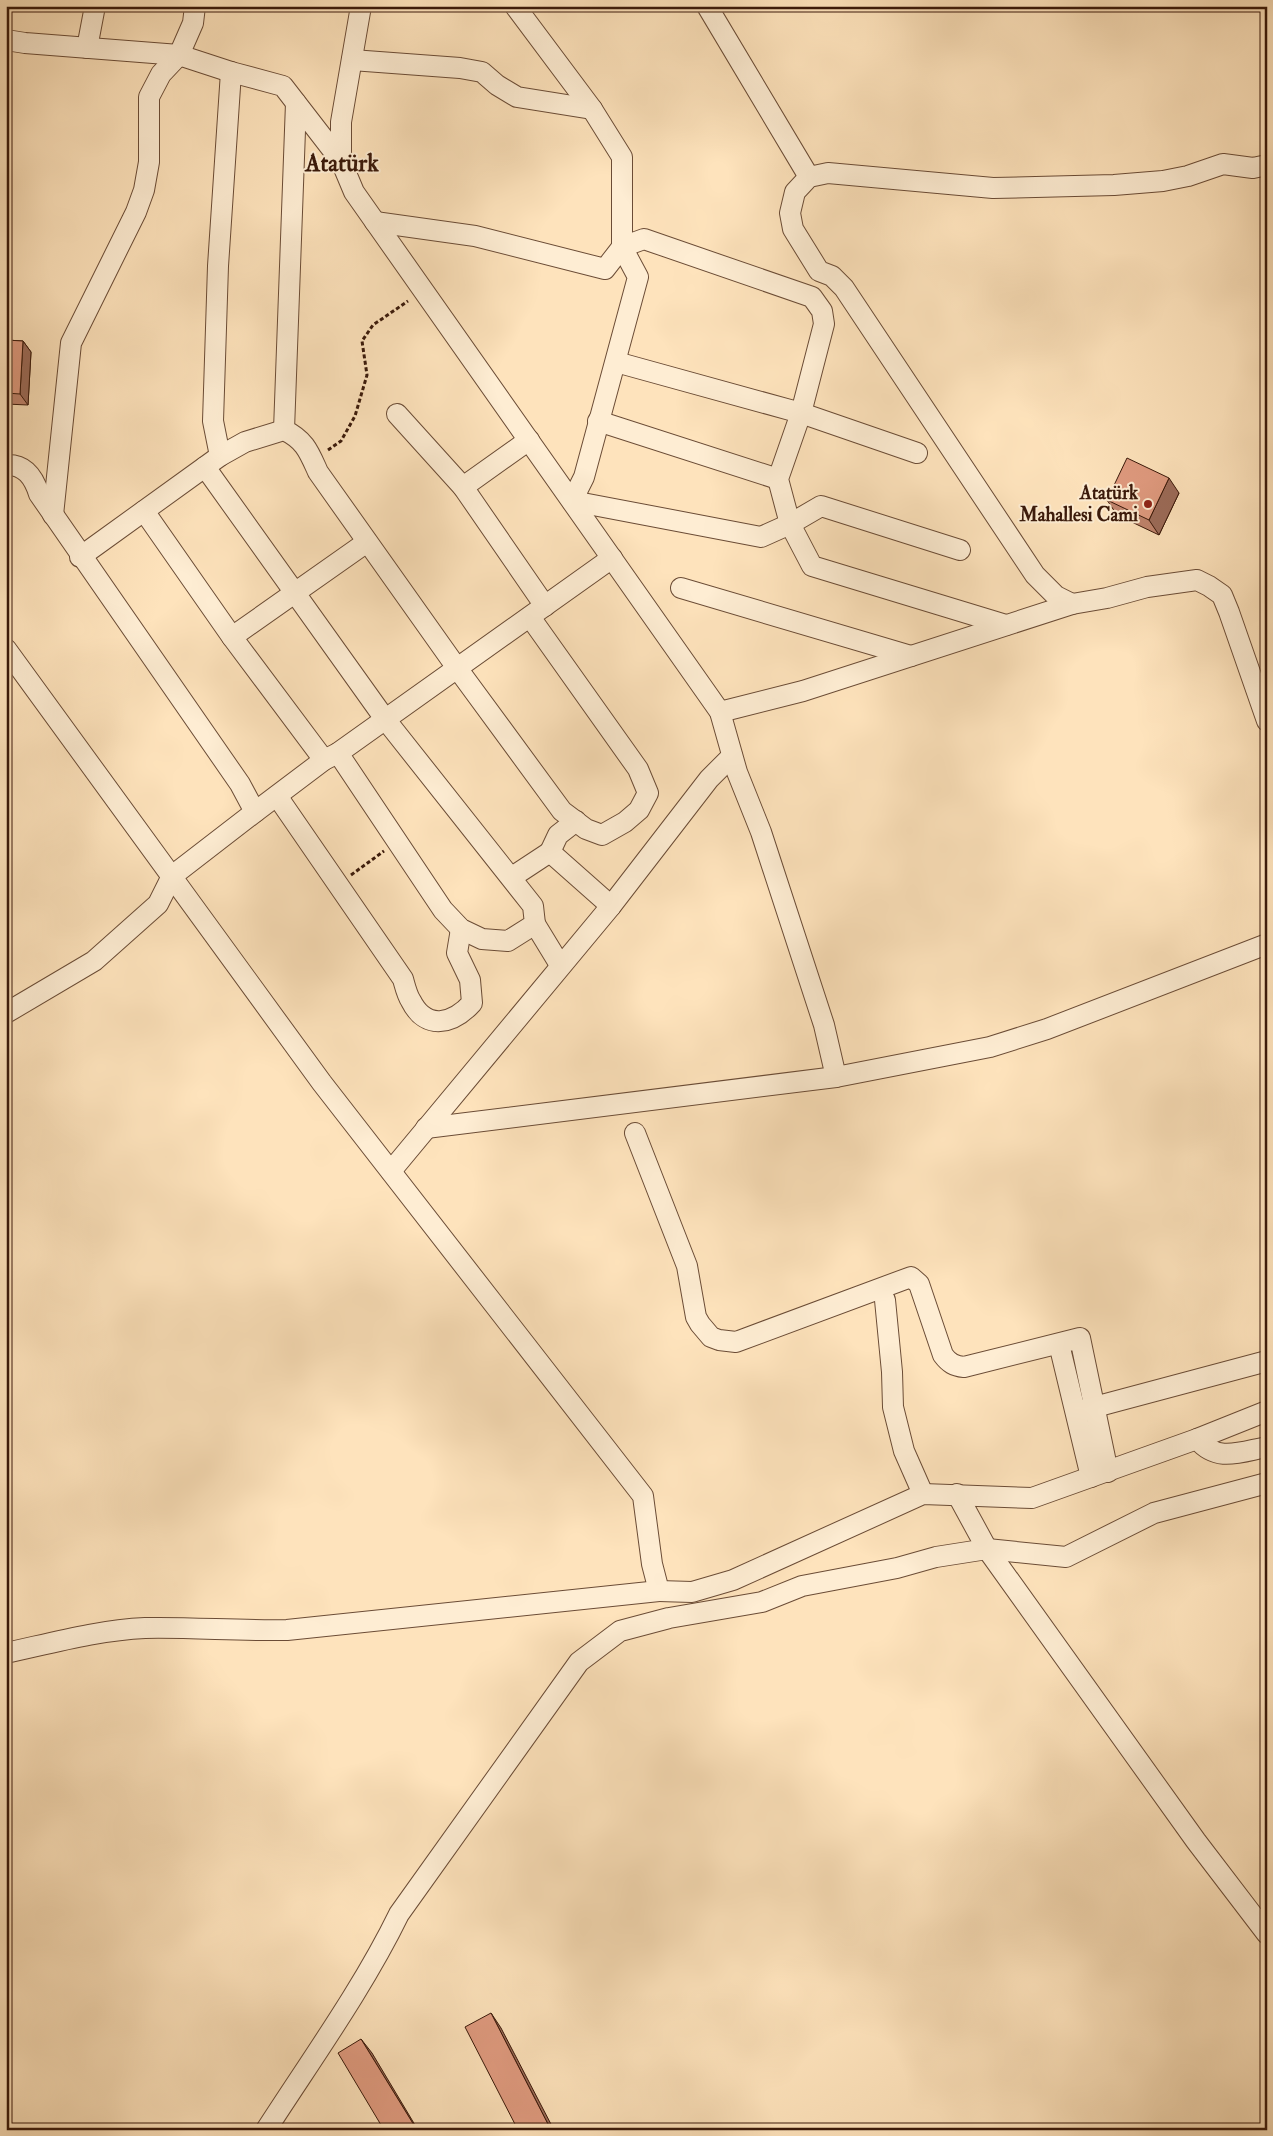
<svg xmlns="http://www.w3.org/2000/svg" width="1273" height="2136" font-family="'IM FELL Double Pica',serif">
	<style>
		.lines { fill: none; stroke-linecap: round; stroke-linejoin: round }
		.minor-casing { stroke: #6b4c36; stroke-width: 22 }
		.path { stroke: #3a190a; stroke-width: 3; stroke-dasharray: 4 2.5; stroke-linecap: butt }
		.minor { stroke: #feedd3; stroke-width: 20 }
		.wall { fill: #c1856e; stroke: #3a190a }
		.shaded-wall { fill: #9d6c5a; stroke: #3a190a }
		.building { fill: #e09b80; stroke: #3a190a }
		.poi-dot { fill: #8f2418; stroke: #feedd3; stroke-width: 2 }
		.labels { text-anchor: middle; dominant-baseline: central; stroke-width: 4; stroke-linejoin: round; paint-order: stroke }
		.poi-label { font-size: 19px; font-weight: bold; fill: #3a190a; stroke: #feedd3; text-anchor: end }
		.district-label { font-size: 24px; font-weight: bold; fill: #3a190a; stroke: #feedd3 }
	</style>
	<rect width="100%" height="100%" fill="#fee3bc"/>
	<filter id="stains"><feTurbulence type="fractalNoise" baseFrequency=".004" numOctaves="4"/><feColorMatrix values="0 0 0 0 .2 0 0 0 0 .09 0 0 0 0 .02 0 0 0 .5 -.17"/></filter>
	<radialGradient id="worn" r=".72"><stop offset=".6" stop-color="#630" stop-opacity="0"/><stop offset="1" stop-color="#630" stop-opacity=".3"/></radialGradient>
	<g class="lines">
		<g class="minor-casing">
			<g id="minor">
				<polyline points="515,6 592,109 622,157 622,247 638,277 584,477 572,501 761,537 790,524 821,506 960,550"/>
				<polyline points="707,6 809,177"/>
				<polyline points="6,40 25,43 179,55 231,72 283,86 341,161 354,192 720,712 737,772 761,832 824,1025 836,1077"/>
				<polyline points="87,48 95,6"/>
				<polyline points="352,60 460,68 482,72 497,85 517,97 592,109"/>
				<polyline points="341,161 341,122 361,6"/>
				<polyline points="375,222 475,236 605,269 622,247 644,239 812,297 822,311 824,324 801,413 778,479 790,524 812,566 1006,625"/>
				<polyline points="616,362 801,413 917,453"/>
				<polyline points="397,414 463,487 545,606"/>
				<polyline points="598,421 778,479"/>
				<polyline points="284,430 296,103"/>
				<polyline points="220,456 213,421 218,266 231,72"/>
				<path d="M6,465C25,464 34,478 39,494L240,784L255,812"/>
				<polyline points="205,467 385,719 533,906 535,924 508,941 482,939 461,929 443,910 338,753"/>
				<polyline points="463,487 529,440"/>
				<polyline points="144,511 232,637 324,760"/>
				<polyline points="53,515 71,343 136,212 144,190 149,162 149,97 161,74 179,55 193,23 195,6"/>
				<path d="M80,557L220,456L245,442L284,430C305,440 309,452 318,472L457,668L562,811L586,829L602,835L625,822L639,810L648,793L638,769L530,617"/>
				<polyline points="681,588 911,656"/>
				<polyline points="1072,604 1056,596 1035,575 844,288 832,276 819,271 793,229 790,213 795,192 809,177 828,173 993,188 1114,185 1163,181 1188,176 1223,164 1253,168 1267,165"/>
				<polyline points="232,637 367,542"/>
				<path d="M6,649L322,1083L643,1496L652,1564L659,1591L692,1592L733,1580L923,1494L1032,1498L1197,1439C1217,1463 1240,1452 1267,1447"/>
				<polyline points="720,712 803,691 1072,604 1107,598 1147,587 1197,580 1209,586 1222,595 1229,612 1267,721"/>
				<path d="M277,796L403,979C405,986 407,995 411,1001C426,1031 453,1024 472,1003L470,980L457,953L461,929"/>
				<polyline points="550,852 558,835 576,821"/>
				<polyline points="512,877 550,852 611,906"/>
				<polyline points="535,924 560,965"/>
				<polyline points="6,1013 94,961 158,904 172,876 255,812 324,760 338,753 612,558"/>
				<polyline points="426,1128 836,1077 990,1047 1047,1029 1267,944"/>
				<path d="M635,1133L687,1266L696,1317L700,1324L711,1337L719,1340L736,1342L911,1277L919,1284L943,1355C949,1363 954,1366 964,1367L1080,1338L1108,1472"/>
				<polyline points="391,1171 611,906 709,779 732,756"/>
				<polyline points="885,1300 892,1372 893,1407 904,1451 923,1494"/>
				<polyline points="1059,1344 1091,1477"/>
				<polyline points="1076,1412 1267,1361"/>
				<polyline points="1197,1439 1267,1411"/>
				<polyline points="957,1494 987,1549 1196,1841 1267,1934"/>
				<path d="M6,1653C52,1643 99,1630 145,1628C192,1627 239,1631 287,1630L659,1591"/>
				<path d="M266,2130C311,2060 363,1988 399,1914L579,1662L620,1631L669,1618L762,1602L802,1586L897,1568L936,1557L987,1549L1066,1557L1154,1513L1267,1483"/>
			</g>
		</g>
		<g class="path">
			<polyline points="328,450 341,441 355,416 367,375 362,341 373,325 408,301"/>
			<polyline points="351,875 384,851"/>
		</g>
		<use href="#minor" class="minor"/>
	</g>
	<g class="wall">
		<polygon points="6,340 23,341 31,352 28,405 6,404"/>
		<polygon points="1179,493 1159,535 1117,515 1107,500"/>
	</g>
	<g class="shaded-wall">
		<polygon points="23,341 31,352 28,405 20,394"/>
		<polygon points="1169,478 1179,493 1159,535 1149,520"/>
		<polygon points="491,2013 501,2028 554,2130 551,2130"/>
		<polygon points="361,2039 372,2053 418,2130 417,2130"/>
	</g>
	<g class="building">
		<polygon points="6,340 23,341 20,394 6,393"/>
		<polygon points="1127,458 1169,478 1149,520 1107,500"/>
		<polygon points="491,2013 551,2130 518,2130 465,2027"/>
		<polygon points="361,2039 417,2130 384,2130 338,2053"/>
	</g>
	<circle class="poi-dot" cx="1148" cy="504" r="5"/>
	<g class="labels">
		<g class="poi-label">
			<text x="1138" y="493">Atatürk<tspan x="1138" dy="22">Mahallesi Cami</tspan></text>
		</g>
		<g class="district-label">
			<text x="342" y="163">Atatürk</text>
		</g>
	</g>
	<rect width="1273" height="2136" fill="none" stroke="#fee3bc" stroke-width="25"/>
	<rect x="8" y="8" width="1258" height="2121" fill="none" stroke="#3a190a" stroke-width="2.5"/>
	<rect x="12" y="12" width="1248" height="2111" fill="none" stroke="#3a190a"/>
	<rect width="100%" height="100%" filter="url(#stains)"/>
	<rect width="100%" height="100%" fill="url(#worn)"/>
</svg>
